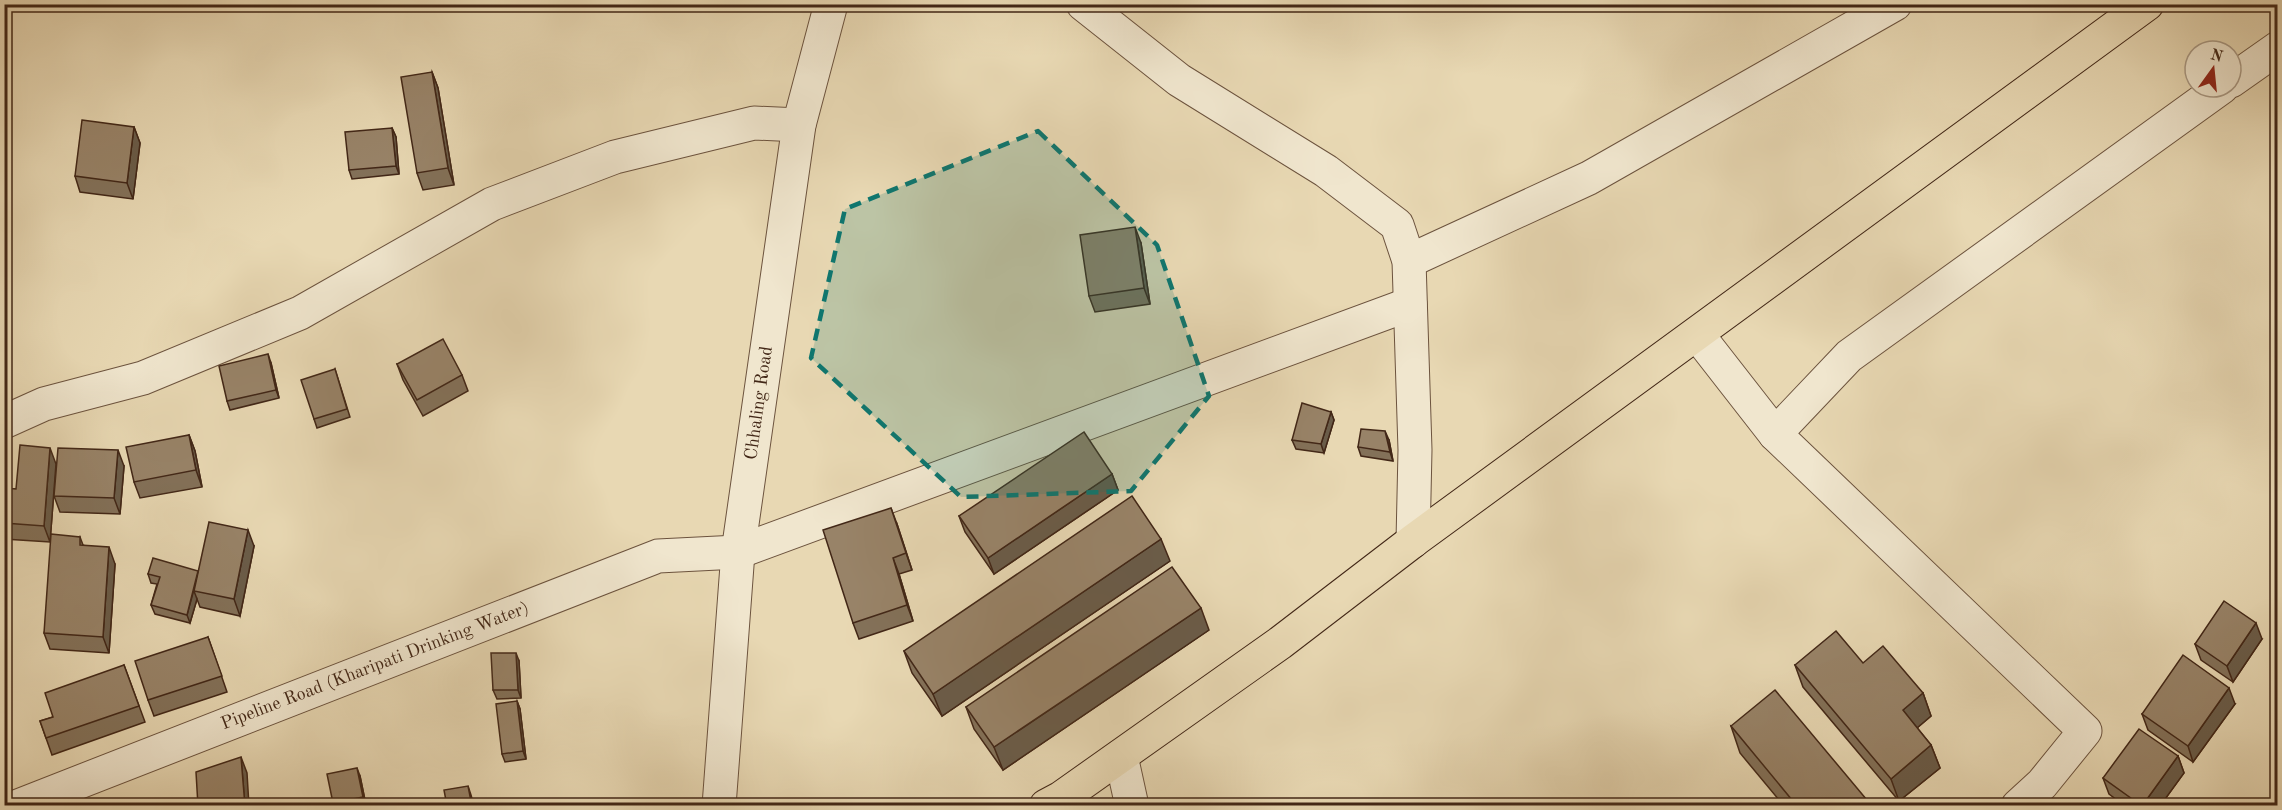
<svg xmlns="http://www.w3.org/2000/svg" width="2282" height="810" font-family="'Old Standard TT',serif">
	<style>
		.lines { fill: none; stroke-linecap: round; stroke-linejoin: round }
		.minor-casing { stroke: #6c533e; stroke-width: 35 }
		.major-casing { stroke: #422717; stroke-width: 35 }
		.minor { stroke: #f0e6ce; stroke-width: 33 }
		.major { stroke: #e8d8b3; stroke-width: 33 }
		.wall { fill: #837159; stroke: #422717; stroke-width: 1.5 }
		.shaded-wall { fill: #6a5c49; stroke: #422717; stroke-width: 1.5 }
		.building { fill: #988368; stroke: #422717; stroke-width: 1.5 }
		.marked { fill: #0f766e; fill-opacity: 0.2; stroke: #0f766e; stroke-width: 4.5; stroke-dasharray: 12 8; stroke-linejoin: round }
		.labels { text-anchor: middle; dominant-baseline: central; stroke-width: 6; stroke-linejoin: round; paint-order: stroke }
		.street-label { font-size: 18px; fill: #422717; stroke: #f0e6ce }
	</style>
	<rect width="100%" height="100%" fill="#e8d8b3"/>
	<filter id="stains"><feTurbulence type="fractalNoise" baseFrequency=".00333" numOctaves="4"/><feColorMatrix values="0 0 0 0 .2 0 0 0 0 .09 0 0 0 0 .02 0 0 0 .5 -.17"/></filter>
	<radialGradient id="worn" r=".72"><stop offset=".6" stop-color="#630" stop-opacity="0"/><stop offset="1" stop-color="#630" stop-opacity=".3"/></radialGradient>
	<g class="lines">
		<g class="minor-casing">
			<g id="minor">
				<polyline points="1083,4 1179,80 1326,171 1397,225 1409,261 1415,450 1413,541"/>
				<polyline points="2231,81 2278,48"/>
				<polyline points="1409,261 1589,178 1895,4"/>
				<polyline points="1697,334 1775,434 2085,731 2042,784 2018,806"/>
				<polyline points="4,422 44,404 143,378 300,313 492,204 615,157 754,123 799,125"/>
				<polyline points="1775,434 1849,356 2222,87"/>
				<polyline points="1121,756 1132,806"/>
				<polyline points="18,806 658,556 738,552 1410,304"/>
				<polyline points="719,806 738,552 799,125 831,4"/>
			</g>
		</g>
		<g class="major-casing">
			<polyline id="major" points="1046,806 1061,798 1280,643 1413,541 2147,4"/>
		</g>
		<use href="#minor" class="minor"/>
		<use href="#major" class="major"/>
	</g>
	<g class="wall">
		<polygon points="432,72 438,88 454,185 423,190 417,173"/>
		<polygon points="134,127 140,143 133,199 80,192 75,176"/>
		<polygon points="392,128 396,137 399,174 352,179 349,170"/>
		<polygon points="1141,243 1150,304 1095,312 1089,296"/>
		<polygon points="271,363 279,398 230,410 227,401"/>
		<polygon points="397,364 462,375 468,391 423,416 403,380"/>
		<polygon points="335,369 350,417 317,428 314,419"/>
		<polygon points="1331,412 1334,420 1324,453 1296,449 1292,440"/>
		<polygon points="189,435 195,451 202,487 140,498 134,482"/>
		<polygon points="1389,440 1393,461 1361,456 1358,447"/>
		<polygon points="56,464 50,542 4,539 4,488 16,489"/>
		<polygon points="124,466 120,514 60,512 54,496"/>
		<polygon points="1112,474 1118,490 994,574 965,532 959,516"/>
		<polygon points="897,524 912,570 899,574 913,621 859,639 853,623"/>
		<polygon points="80,537 83,545 115,564 109,653 50,649 44,633"/>
		<polygon points="254,546 240,616 200,607 197,599 190,623 155,614 151,605 157,584 151,583 148,574 198,571"/>
		<polygon points="1170,561 942,716 912,673 904,651"/>
		<polygon points="1209,630 1003,770 974,729 966,707"/>
		<polygon points="208,637 227,692 154,716 148,700"/>
		<polygon points="2262,639 2233,682 2201,660 2195,644"/>
		<polygon points="519,661 521,698 497,699 493,690"/>
		<polygon points="124,665 145,722 52,755 40,721 53,717"/>
		<polygon points="1795,665 1923,693 1931,716 1917,728 1931,745 1940,768 1899,801 1803,687"/>
		<polygon points="517,701 520,709 526,759 505,762 502,754"/>
		<polygon points="2235,704 2193,762 2148,730 2142,714"/>
		<polygon points="1731,726 1872,806 1784,806 1740,753"/>
		<polygon points="2178,756 2184,773 2160,806 2125,806 2109,794 2103,778"/>
		<polygon points="360,776 366,805 334,806 333,803"/>
	</g>
	<g class="shaded-wall">
		<polygon points="432,72 438,88 454,185 448,168"/>
		<polygon points="134,127 140,143 133,199 127,183"/>
		<polygon points="392,128 396,137 399,174 396,166"/>
		<polygon points="1135,227 1141,243 1150,304 1144,288"/>
		<polygon points="268,354 271,363 279,398 276,390"/>
		<polygon points="1331,412 1334,420 1324,453 1321,444"/>
		<polygon points="1385,431 1389,440 1393,461 1390,452"/>
		<polygon points="189,435 195,451 202,487 196,470"/>
		<polygon points="50,448 56,464 50,542 44,526"/>
		<polygon points="118,450 124,466 120,514 114,498"/>
		<polygon points="1112,474 1118,490 994,574 988,558"/>
		<polygon points="891,508 897,524 912,570 906,553"/>
		<polygon points="248,530 254,546 240,616 234,599"/>
		<polygon points="1161,539 1170,561 942,716 933,694"/>
		<polygon points="109,547 115,564 109,653 103,637"/>
		<polygon points="893,558 899,574 913,621 907,605"/>
		<polygon points="199,571 194,591 197,599 190,623 187,615"/>
		<polygon points="1201,608 1209,630 1003,770 994,747"/>
		<polygon points="2256,623 2262,639 2233,682 2227,666"/>
		<polygon points="516,653 519,661 521,698 518,690"/>
		<polygon points="2229,688 2235,704 2193,762 2188,746"/>
		<polygon points="1923,693 1931,716 1911,733 1903,710"/>
		<polygon points="517,701 520,709 526,759 523,751"/>
		<polygon points="1931,745 1940,768 1899,801 1891,779"/>
		<polygon points="2178,756 2184,773 2160,806 2142,806"/>
		<polygon points="241,757 247,773 249,806 245,806"/>
		<polygon points="357,768 360,776 366,805 363,797"/>
		<polygon points="468,786 471,795 474,806 472,806"/>
	</g>
	<g class="building">
		<polygon points="432,72 448,168 417,173 401,77"/>
		<polygon points="82,120 134,127 127,183 75,176"/>
		<polygon points="392,128 396,166 349,170 345,132"/>
		<polygon points="1135,227 1144,288 1089,296 1080,235"/>
		<polygon points="443,339 462,375 417,400 397,364"/>
		<polygon points="268,354 276,390 227,401 219,366"/>
		<polygon points="335,369 347,409 314,419 301,380"/>
		<polygon points="1302,403 1331,412 1321,444 1292,440"/>
		<polygon points="1361,429 1385,431 1390,452 1358,447"/>
		<polygon points="1084,432 1112,474 988,558 959,516"/>
		<polygon points="189,435 196,470 134,482 126,447"/>
		<polygon points="20,445 50,448 44,526 4,523 4,488 16,489"/>
		<polygon points="58,448 118,450 114,498 54,496"/>
		<polygon points="1132,496 1161,539 933,694 904,651"/>
		<polygon points="891,508 906,553 893,558 907,605 853,623 823,530"/>
		<polygon points="209,522 248,530 234,599 194,591"/>
		<polygon points="51,534 80,537 80,545 109,547 103,637 44,633"/>
		<polygon points="153,558 198,571 187,615 151,605 160,577 148,574"/>
		<polygon points="1172,567 1201,608 994,747 966,707"/>
		<polygon points="2224,601 2256,623 2227,666 2195,644"/>
		<polygon points="1836,631 1863,663 1883,646 1923,693 1903,710 1931,745 1891,779 1795,665"/>
		<polygon points="208,637 222,676 148,700 135,661"/>
		<polygon points="491,653 516,653 518,690 493,690"/>
		<polygon points="2183,655 2229,688 2188,746 2142,714"/>
		<polygon points="124,665 139,706 46,738 40,721 53,717 45,693"/>
		<polygon points="1775,690 1872,806 1797,806 1731,726"/>
		<polygon points="517,701 523,751 502,754 496,704"/>
		<polygon points="2139,729 2178,756 2142,806 2103,778"/>
		<polygon points="241,757 245,806 198,806 196,772"/>
		<polygon points="357,768 363,797 333,803 327,774"/>
		<polygon points="468,786 472,806 447,806 444,790"/>
		<polygon points="194,800 195,806 165,806 165,804"/>
	</g>
	<path class="marked" d="M1038,131L1157,245L1209,396L1131,491L961,497L811,358L845,209Z"/>
	<g class="labels">
		<g class="street-label">
			<text transform="translate(759 403) rotate(-82)">Chhaling Road</text>
			<text transform="translate(375 666) rotate(-21)">Pipeline Road (Kharipati Drinking Water)</text>
		</g>
	</g>
	<rect width="2282" height="810" fill="none" stroke="#e8d8b3" stroke-width="24"/>
	<rect x="6" y="6" width="2270" height="798" fill="none" stroke="#422717" stroke-width="3"/>
	<rect x="12" y="12" width="2258" height="786" fill="none" stroke="#422717" stroke-width="1.5"/>
	<g transform="translate(2213 69) rotate(15)"><circle r="28" fill="#f0e6ce" stroke="#aa9a85" stroke-width="1.5"/>
	<path d="M0-4.5L10 22L0 15L-10 22Z" fill="#8f2418"/>
	<text y="-9" font-size="16" font-weight="bold" text-anchor="middle" fill="#422717">N</text>
	</g>
	<rect width="100%" height="100%" filter="url(#stains)"/>
	<rect width="100%" height="100%" fill="url(#worn)"/>
</svg>
